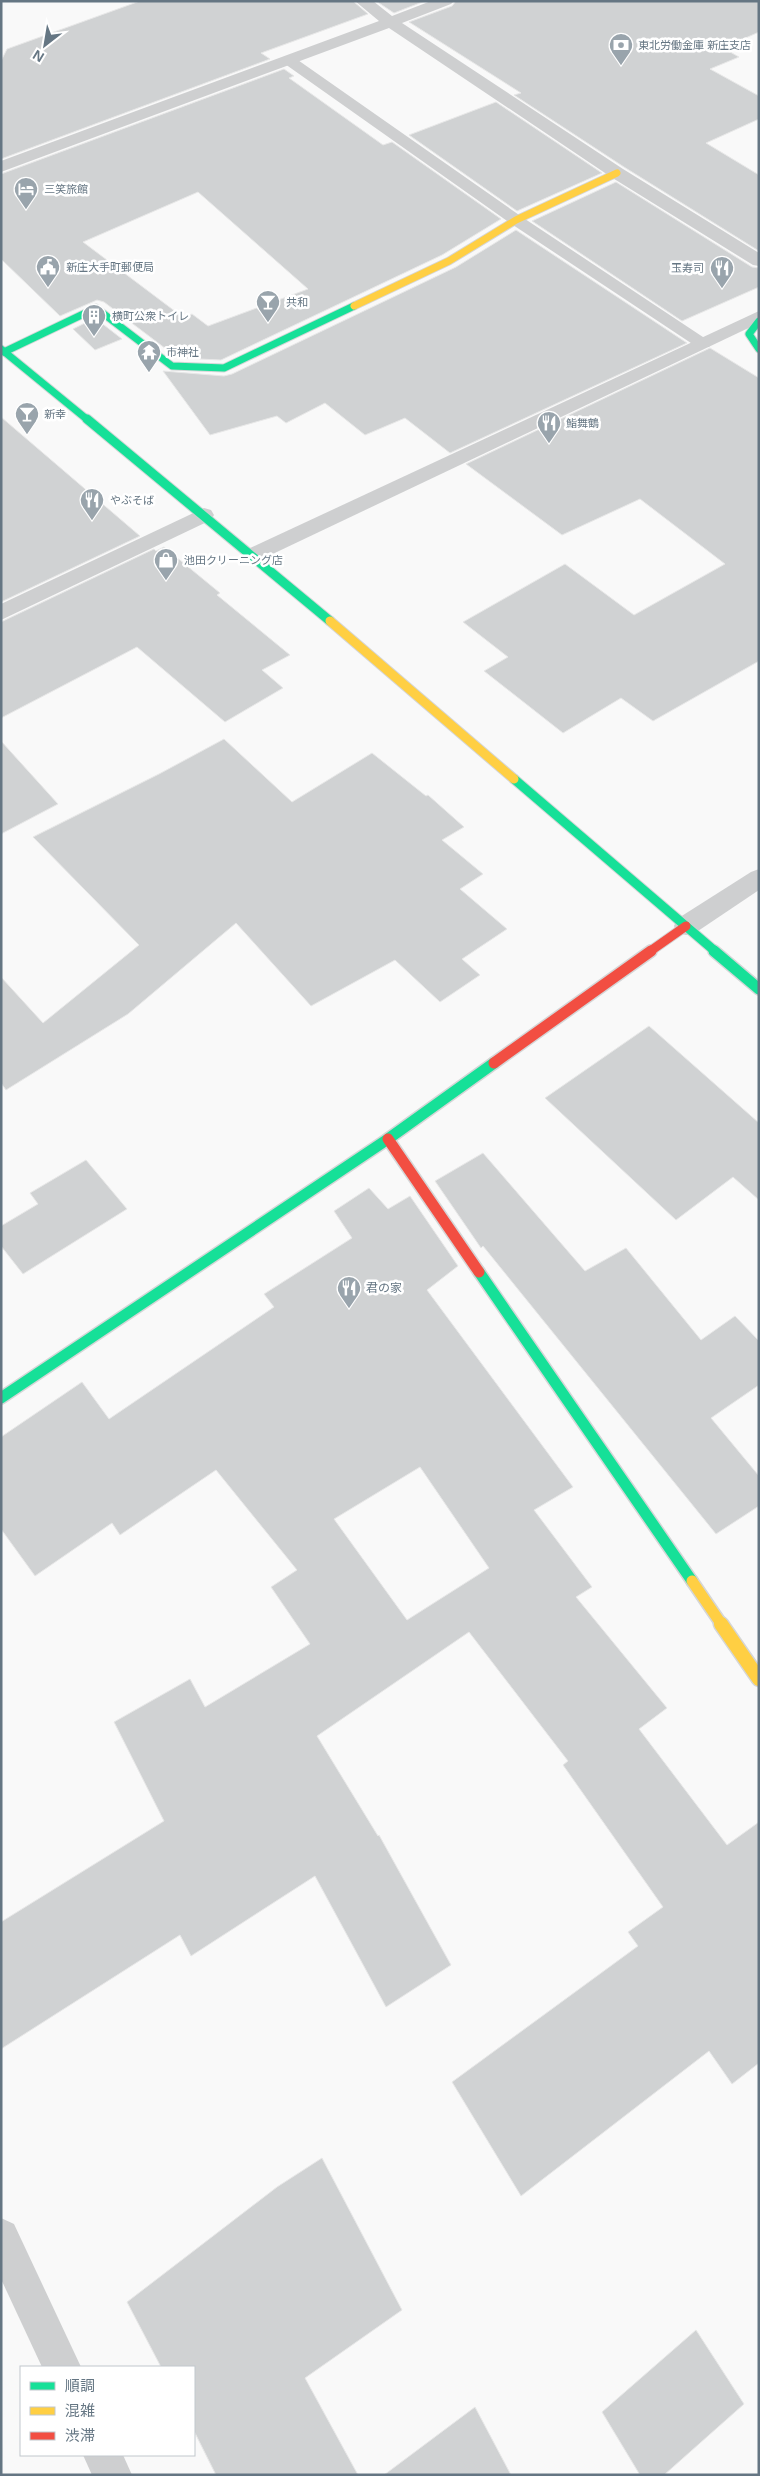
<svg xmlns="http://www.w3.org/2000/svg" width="760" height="2476" font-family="Arial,'Noto Sans JP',sans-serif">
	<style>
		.building { fill: #d0d2d3; stroke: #e8e8e8; fill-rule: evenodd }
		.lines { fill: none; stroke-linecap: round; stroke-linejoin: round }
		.fast-far2-casing { stroke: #d5d6d7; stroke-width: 9 }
		.fast-far1-casing { stroke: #d5d6d7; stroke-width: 11 }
		.fast-casing { stroke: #d5d6d7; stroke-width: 14 }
		.slow-far3-casing { stroke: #d5d6d7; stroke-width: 9 }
		.slow-far2-casing { stroke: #d5d6d7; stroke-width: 11 }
		.slow-far1-casing { stroke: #d5d6d7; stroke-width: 14 }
		.slow-casing { stroke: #d5d6d7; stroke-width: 17 }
		.jam-far1-casing { stroke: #d5d6d7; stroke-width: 11 }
		.jam-casing { stroke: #d5d6d7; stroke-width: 14 }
		.lane { fill: #cecfd0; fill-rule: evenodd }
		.street { fill: #cecfd0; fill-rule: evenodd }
		.fast-far2 { stroke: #16e098; stroke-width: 7 }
		.fast-far1 { stroke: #16e098; stroke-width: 9 }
		.fast { stroke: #16e098; stroke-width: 11 }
		.slow-far3 { stroke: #ffcf43; stroke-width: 7 }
		.slow-far2 { stroke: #ffcf43; stroke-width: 9 }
		.slow-far1 { stroke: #ffcf43; stroke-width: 11 }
		.slow { stroke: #ffcf43; stroke-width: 14 }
		.jam-far1 { stroke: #f24e42; stroke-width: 9 }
		.jam { stroke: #f24e42; stroke-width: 11 }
		.labels { text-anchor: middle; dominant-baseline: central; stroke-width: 5; stroke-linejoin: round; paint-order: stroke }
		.far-poi-label { font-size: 11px; fill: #657683; stroke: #fff; text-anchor: start }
		.poi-label { font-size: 12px; fill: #657683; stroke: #fff; text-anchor: start }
	</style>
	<rect width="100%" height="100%" fill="#f9f9f9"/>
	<g class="building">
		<polygon points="140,1 353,1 368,14 261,53 270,59 1,159 1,61 7,49"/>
		<polygon points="376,1 425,1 394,13"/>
		<polygon points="456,1 759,1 759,32 723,48 739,57 710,69 759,96 759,119 706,143 759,175 759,251 624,167 514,95 521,93 409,22 452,6"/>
		<path d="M284,69L294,76L289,78L383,145L392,142L501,219L442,255L221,360L178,358L104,302L97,300L60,316L1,259V174ZM198,192L308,289L208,326L192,314L184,318L83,242Z"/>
		<polygon points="496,102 602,173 517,211 409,135"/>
		<polygon points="616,182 752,267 759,268 759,287 682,321 532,221"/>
		<polygon points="516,230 687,343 450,453 405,418 365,435 325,403 286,423 277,416 210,435 163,371 224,376 232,374 456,267"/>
		<polygon points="95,318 122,339 95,350 73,329"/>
		<polygon points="710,348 759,378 759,661 653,721 621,698 563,733 484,671 508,657 463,622 565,564 634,615 725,564 640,499 562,535 466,464"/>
		<polygon points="1,417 140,536 1,602"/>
		<polygon points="164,547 220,593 217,595 290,655 262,670 283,688 225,722 137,647 1,718 1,622 154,549 156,551"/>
		<polygon points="224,739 292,802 372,753 426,796 428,795 464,827 442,840 483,874 460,889 507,929 462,959 480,975 440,1002 395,960 311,1006 236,923 128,1014 6,1090 1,1083 1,977 43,1023 139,945 33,837 159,774"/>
		<polygon points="1,741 58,804 1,834"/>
		<polygon points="649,1026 759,1123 759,1200 733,1177 676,1220 545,1098"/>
		<polygon points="483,1153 585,1271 626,1248 701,1340 735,1316 759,1341 759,1385 711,1418 759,1476 759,1506 716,1534 483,1246 481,1248 435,1181"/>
		<polygon points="86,1160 127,1209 23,1274 1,1246 1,1226 38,1204 30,1193"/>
		<path d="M369,1188L388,1209L410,1196L458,1266L427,1290L573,1487L534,1510L592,1587L576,1597L667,1708L639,1729L727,1845L759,1822V2063L732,2084L709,2051L521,2196L452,2082L638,1946L628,1932L663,1907L563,1765L568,1761L469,1632L317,1736L378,1836L379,1835L451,1965L386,2007L315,1876L191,1956L180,1935L1,2049V1922L164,1821L114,1722L190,1679L205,1707L310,1644L271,1587L297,1570L216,1470L120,1535L112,1523L35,1576L1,1529V1437L82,1382L109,1419L274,1307L264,1294L352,1238L334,1211ZM420,1467L489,1568L407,1620L334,1519Z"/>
		<polygon points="322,2158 402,2310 305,2378 358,2475 216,2475 194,2431 194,2367 161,2367 127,2302 277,2187"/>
		<polygon points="696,2330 744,2404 664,2475 640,2475 602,2412"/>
		<polygon points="475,2407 511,2475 384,2475"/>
	</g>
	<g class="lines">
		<g class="fast-far2-casing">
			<g id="fast-far2">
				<polyline points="759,321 749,334 759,349"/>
				<polyline points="1,349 89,421"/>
				<polyline points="4,352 96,308 172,366 224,368 354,306"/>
			</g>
		</g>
		<g class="fast-far1-casing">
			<g id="fast-far1">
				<polyline points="87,419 330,621"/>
				<polyline points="514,779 716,952"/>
			</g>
		</g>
		<g class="fast-casing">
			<g id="fast">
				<polyline points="714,951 759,989"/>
				<polyline points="479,1272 692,1581"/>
				<polyline points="1,1398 388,1139 494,1063"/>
			</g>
		</g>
		<g class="slow-far3-casing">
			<polyline id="slow-far3" points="354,306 449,261 516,220 617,173"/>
		</g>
		<g class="slow-far2-casing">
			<polyline id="slow-far2" points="330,621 514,779"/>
		</g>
		<g class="slow-far1-casing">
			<polyline id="slow-far1" points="692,1581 722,1625"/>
		</g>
		<g class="slow-casing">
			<polyline id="slow" points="721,1624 759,1679"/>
		</g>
		<g class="jam-far1-casing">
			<polyline id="jam-far1" points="649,952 686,926"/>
		</g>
		<g class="jam-casing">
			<g id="jam">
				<polyline points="494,1063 651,951"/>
				<polyline points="388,1139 479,1272"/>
			</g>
		</g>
		<polygon class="lane" points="290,57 295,58 522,217 712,343 709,347 697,347 510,223 285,64 283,61 285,58"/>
		<g class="street">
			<polygon points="355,1 373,1 392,16 431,1 454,1 451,4 402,23 623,169 759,253 759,266 753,265 611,177 389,28 1,172 1,161 379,21"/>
			<polygon points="759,311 759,323 260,560 253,562 246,560 243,555 246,550"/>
			<polygon points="204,508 211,510 214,515 211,520 1,620 1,604"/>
			<polygon points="759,869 759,890 695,933 686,935 677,933 674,926 677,919 751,872"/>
			<polygon points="1,2218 14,2224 81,2367 42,2367 1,2279"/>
			<polygon points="83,2455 123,2455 132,2475 92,2475"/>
		</g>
		<use href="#fast-far2" class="fast-far2"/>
		<use href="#fast-far1" class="fast-far1"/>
		<use href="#fast" class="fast"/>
		<use href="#slow-far3" class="slow-far3"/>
		<use href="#slow-far2" class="slow-far2"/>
		<use href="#slow-far1" class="slow-far1"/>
		<use href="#slow" class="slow"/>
		<use href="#jam-far1" class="jam-far1"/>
		<use href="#jam" class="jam"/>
	</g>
	<defs>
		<g id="bank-pin" transform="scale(1.25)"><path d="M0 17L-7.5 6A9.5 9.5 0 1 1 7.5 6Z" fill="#99a4ac" stroke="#fff"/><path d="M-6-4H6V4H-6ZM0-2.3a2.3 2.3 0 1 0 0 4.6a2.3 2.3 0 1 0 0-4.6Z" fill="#fff"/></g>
		<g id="hotel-pin" transform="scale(1.25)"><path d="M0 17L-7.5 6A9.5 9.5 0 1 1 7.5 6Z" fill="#99a4ac" stroke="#fff"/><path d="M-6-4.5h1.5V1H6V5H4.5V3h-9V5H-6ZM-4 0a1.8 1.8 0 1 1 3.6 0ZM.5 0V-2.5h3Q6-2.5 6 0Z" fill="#fff"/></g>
		<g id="civic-pin" transform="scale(1.25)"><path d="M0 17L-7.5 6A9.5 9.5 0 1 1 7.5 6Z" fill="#99a4ac" stroke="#fff"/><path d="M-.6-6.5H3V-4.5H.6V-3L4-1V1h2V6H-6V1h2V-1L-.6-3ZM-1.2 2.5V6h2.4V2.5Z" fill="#fff"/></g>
		<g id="restaurant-pin" transform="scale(1.25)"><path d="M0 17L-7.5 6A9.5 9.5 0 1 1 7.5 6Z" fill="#99a4ac" stroke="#fff"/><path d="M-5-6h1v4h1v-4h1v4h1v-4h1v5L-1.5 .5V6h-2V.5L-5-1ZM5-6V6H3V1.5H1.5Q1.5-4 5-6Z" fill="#fff"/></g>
		<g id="bar-pin" transform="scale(1.25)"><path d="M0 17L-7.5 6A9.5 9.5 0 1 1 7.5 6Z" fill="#99a4ac" stroke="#fff"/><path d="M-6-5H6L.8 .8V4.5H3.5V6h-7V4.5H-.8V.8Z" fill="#fff"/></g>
		<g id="building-pin" transform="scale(1.25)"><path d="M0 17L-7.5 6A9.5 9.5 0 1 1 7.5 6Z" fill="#99a4ac" stroke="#fff"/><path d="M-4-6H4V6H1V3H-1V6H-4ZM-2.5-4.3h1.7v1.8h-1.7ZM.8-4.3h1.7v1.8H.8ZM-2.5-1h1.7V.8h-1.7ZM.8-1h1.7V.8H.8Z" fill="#fff"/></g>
		<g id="temple-pin" transform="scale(1.25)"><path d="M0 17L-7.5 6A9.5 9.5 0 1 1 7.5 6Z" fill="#99a4ac" stroke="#fff"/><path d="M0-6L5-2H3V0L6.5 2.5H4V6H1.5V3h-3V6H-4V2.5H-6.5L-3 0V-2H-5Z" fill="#fff"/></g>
		<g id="shop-pin" transform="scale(1.25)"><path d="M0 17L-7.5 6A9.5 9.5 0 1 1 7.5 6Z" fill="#99a4ac" stroke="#fff"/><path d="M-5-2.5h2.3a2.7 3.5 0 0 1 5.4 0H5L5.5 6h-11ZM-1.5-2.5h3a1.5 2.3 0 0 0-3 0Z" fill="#fff"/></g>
	</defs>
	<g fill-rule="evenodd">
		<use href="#bank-pin" x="621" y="45"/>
		<use href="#hotel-pin" x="26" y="189"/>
		<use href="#civic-pin" x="48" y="267"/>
		<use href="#restaurant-pin" x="722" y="268"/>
		<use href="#bar-pin" x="268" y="302"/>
		<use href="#building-pin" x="94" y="316"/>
		<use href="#temple-pin" x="149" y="352"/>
		<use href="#bar-pin" x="27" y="414"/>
		<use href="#restaurant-pin" x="549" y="423"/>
		<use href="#restaurant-pin" x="92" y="500"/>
		<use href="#shop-pin" x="166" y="560"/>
		<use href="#restaurant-pin" x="349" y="1288"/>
	</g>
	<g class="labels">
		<g class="far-poi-label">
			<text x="638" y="45">東北労働金庫 新庄支店</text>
			<text x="44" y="189">三笑旅館</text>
			<text x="66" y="267">新庄大手町郵便局</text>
			<text x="704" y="268" text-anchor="end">玉寿司</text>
			<text x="286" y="302">共和</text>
			<text x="112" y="316">横町公衆トイレ</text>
			<text x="166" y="352">市神社</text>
			<text x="44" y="414">新幸</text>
			<text x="566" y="423">鮨舞鶴</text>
			<text x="110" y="500">やぶそば</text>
			<text x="184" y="560">池田クリーニング店</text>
		</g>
		<g class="poi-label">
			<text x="366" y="1288">君の家</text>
		</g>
	</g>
	<rect width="760" height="2476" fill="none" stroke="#657683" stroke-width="5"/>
	<rect x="20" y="2366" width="175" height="90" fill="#ffffff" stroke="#c1c8cd"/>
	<rect x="30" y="2382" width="25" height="8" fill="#16e098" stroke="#c1c8cd"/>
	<text x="65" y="2391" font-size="15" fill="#657683">順調</text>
	<rect x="30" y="2407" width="25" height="8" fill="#ffcf43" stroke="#c1c8cd"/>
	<text x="65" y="2416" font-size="15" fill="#657683">混雑</text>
	<rect x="30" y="2432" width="25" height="8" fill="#f24e42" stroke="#c1c8cd"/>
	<text x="65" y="2441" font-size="15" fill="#657683">渋滞</text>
	<g transform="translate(45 45) rotate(211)" stroke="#ffffff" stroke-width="4" paint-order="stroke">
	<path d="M0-4L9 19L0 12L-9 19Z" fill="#657683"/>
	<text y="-8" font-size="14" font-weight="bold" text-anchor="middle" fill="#657683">N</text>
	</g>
</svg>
